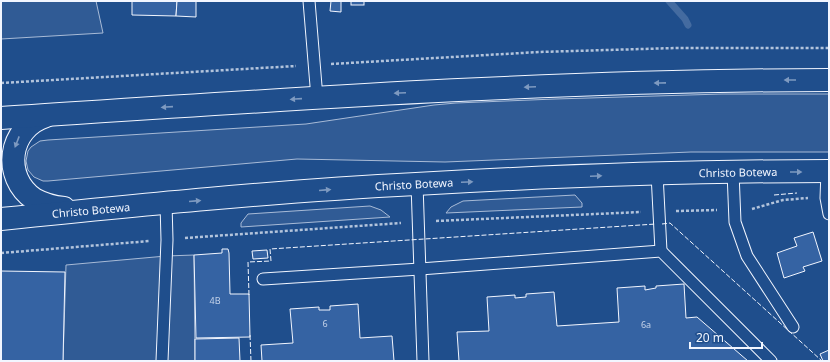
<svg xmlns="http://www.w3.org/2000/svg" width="830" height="362" font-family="'Noto Sans',sans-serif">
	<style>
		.built { fill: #305b95; stroke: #a8bbd7 }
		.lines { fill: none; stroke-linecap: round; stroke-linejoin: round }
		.stream { stroke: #446ba0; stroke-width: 7 }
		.building { fill: #3563a3; stroke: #f2f6ff }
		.lane-casing { stroke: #f2f6ff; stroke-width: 13 }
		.primary-casing { stroke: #f2f6ff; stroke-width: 24 }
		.path { stroke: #b3c4dc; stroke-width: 2.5; stroke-dasharray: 3 2; stroke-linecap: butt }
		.lane { stroke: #1f4e8c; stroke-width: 11 }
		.primary { stroke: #1f4e8c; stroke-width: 22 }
		.fence { stroke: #f2f6ff; stroke-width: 1; stroke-dasharray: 5 2; stroke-linecap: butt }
		.oneway { fill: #7e9ac0 }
		.labels { text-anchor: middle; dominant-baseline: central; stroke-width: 3; stroke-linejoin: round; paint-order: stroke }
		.number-label { font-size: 9px; fill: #c3d1e8 }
		.street-label { font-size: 11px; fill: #f2f6ff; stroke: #1f4e8c }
	</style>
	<rect width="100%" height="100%" fill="#1f4e8c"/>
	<g class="built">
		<polygon points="1,1 96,1 103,33 1,39"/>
		<polygon points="722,94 829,94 829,152 691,152 445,162 297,159 48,181 43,181 34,177 28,170 26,161 28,151 31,147 40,141 48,140 306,124 434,105 456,103 555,99"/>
		<polygon points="575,195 582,203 582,207 446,213 451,207 463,201"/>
		<polygon points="370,206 381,210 390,217 241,227 241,223 248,214"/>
		<polygon points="194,255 195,361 63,361 66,265 166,256"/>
	</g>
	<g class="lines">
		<polyline class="stream" points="669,1 685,19 688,25"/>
	</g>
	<g class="building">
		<polygon points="132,1 177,1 176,16 132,15"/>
		<polygon points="177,1 196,1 196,17 176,16"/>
		<polygon points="331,1 341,1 341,12 330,11"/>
		<rect x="351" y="1" width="13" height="4"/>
		<polygon points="813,232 822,261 803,267 805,271 784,278 777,253 797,246 794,238"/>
		<polygon points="222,249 228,249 229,253 230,294 249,294 250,337 196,338 194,255 222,253"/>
		<polygon points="267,250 268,258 253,259 252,251"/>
		<polygon points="1,271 65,272 63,361 1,361"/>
		<polygon points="684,284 686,318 697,317 748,361 459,361 457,332 489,331 487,297 515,295 515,298 526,297 526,294 554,292 557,326 619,322 617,288 645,286 645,290 656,288 656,286"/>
		<polygon points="358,304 360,338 392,336 394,361 262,361 261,345 293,343 290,309 319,307 319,310 330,310 330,306"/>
		<polygon points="239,338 240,361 195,361 195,339"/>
		<polygon points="829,350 829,361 823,361 820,354"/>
	</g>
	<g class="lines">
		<g class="lane-casing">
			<g id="lane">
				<polyline points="309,1 317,98"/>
				<polyline points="827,171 826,198 829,214"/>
				<polyline points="733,172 735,222 747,256 793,327"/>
				<polyline points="657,174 661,251"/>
				<polyline points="417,184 423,361"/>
				<polyline points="263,279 420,269 661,251 771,361"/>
				<polyline points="162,361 167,240 166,203"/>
			</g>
		</g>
		<g class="primary-casing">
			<g id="primary">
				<path d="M46,116C8,128 2,177 34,199C43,204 54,207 64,208"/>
				<path d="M1,118C277,100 553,80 829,80"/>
				<path d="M1,219C139,205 278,191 416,184C554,176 692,171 829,171"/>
			</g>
		</g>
		<g class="path">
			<polyline points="331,64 539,52 676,48 829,48"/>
			<polyline points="1,83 296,66"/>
			<polyline points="752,209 783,200 808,198"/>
			<polyline points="676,211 717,210"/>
			<polyline points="436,221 641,212"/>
			<polyline points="185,238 401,223"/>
			<polyline points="1,253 150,241"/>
		</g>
		<use href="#lane" class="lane"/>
		<use href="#primary" class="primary"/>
		<g class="fence">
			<polyline points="774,195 797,193"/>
			<polyline points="662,224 670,223 822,361"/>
			<polyline points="249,295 248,262 271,261 270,249 656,224"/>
			<polyline points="250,335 251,361"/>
		</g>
	</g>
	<defs><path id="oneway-solid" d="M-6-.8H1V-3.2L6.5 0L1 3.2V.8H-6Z"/></defs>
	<g class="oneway">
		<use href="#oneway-solid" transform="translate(790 80) rotate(180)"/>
		<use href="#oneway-solid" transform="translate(660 83) rotate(179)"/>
		<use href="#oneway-solid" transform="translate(530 87) rotate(177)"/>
		<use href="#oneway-solid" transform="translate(400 93) rotate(177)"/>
		<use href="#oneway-solid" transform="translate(296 99) rotate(176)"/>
		<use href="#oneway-solid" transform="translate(167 107) rotate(176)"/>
		<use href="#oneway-solid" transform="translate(17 142) rotate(111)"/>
		<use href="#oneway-solid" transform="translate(796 172)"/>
		<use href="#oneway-solid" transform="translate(596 176) rotate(-2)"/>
		<use href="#oneway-solid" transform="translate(467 182) rotate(-2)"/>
		<use href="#oneway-solid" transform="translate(325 190) rotate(-5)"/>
		<use href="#oneway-solid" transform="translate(195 201) rotate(-5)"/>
	</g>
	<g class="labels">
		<g class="number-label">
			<text x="215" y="300">4B</text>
			<text x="325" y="323">6</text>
			<text x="646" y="324">6a</text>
		</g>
		<g class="street-label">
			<text transform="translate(738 172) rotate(-1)">Christo Botewa</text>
			<text transform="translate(414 184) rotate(-3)">Christo Botewa</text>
			<text transform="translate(91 210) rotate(-5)">Christo Botewa</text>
		</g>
	</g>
	<rect width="830" height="362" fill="none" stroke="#f2f6ff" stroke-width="4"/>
	<path d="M690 342v6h72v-6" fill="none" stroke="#f2f6ff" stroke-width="2"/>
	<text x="696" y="342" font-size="12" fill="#f2f6ff" stroke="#1f4e8c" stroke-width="3" paint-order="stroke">20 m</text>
</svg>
